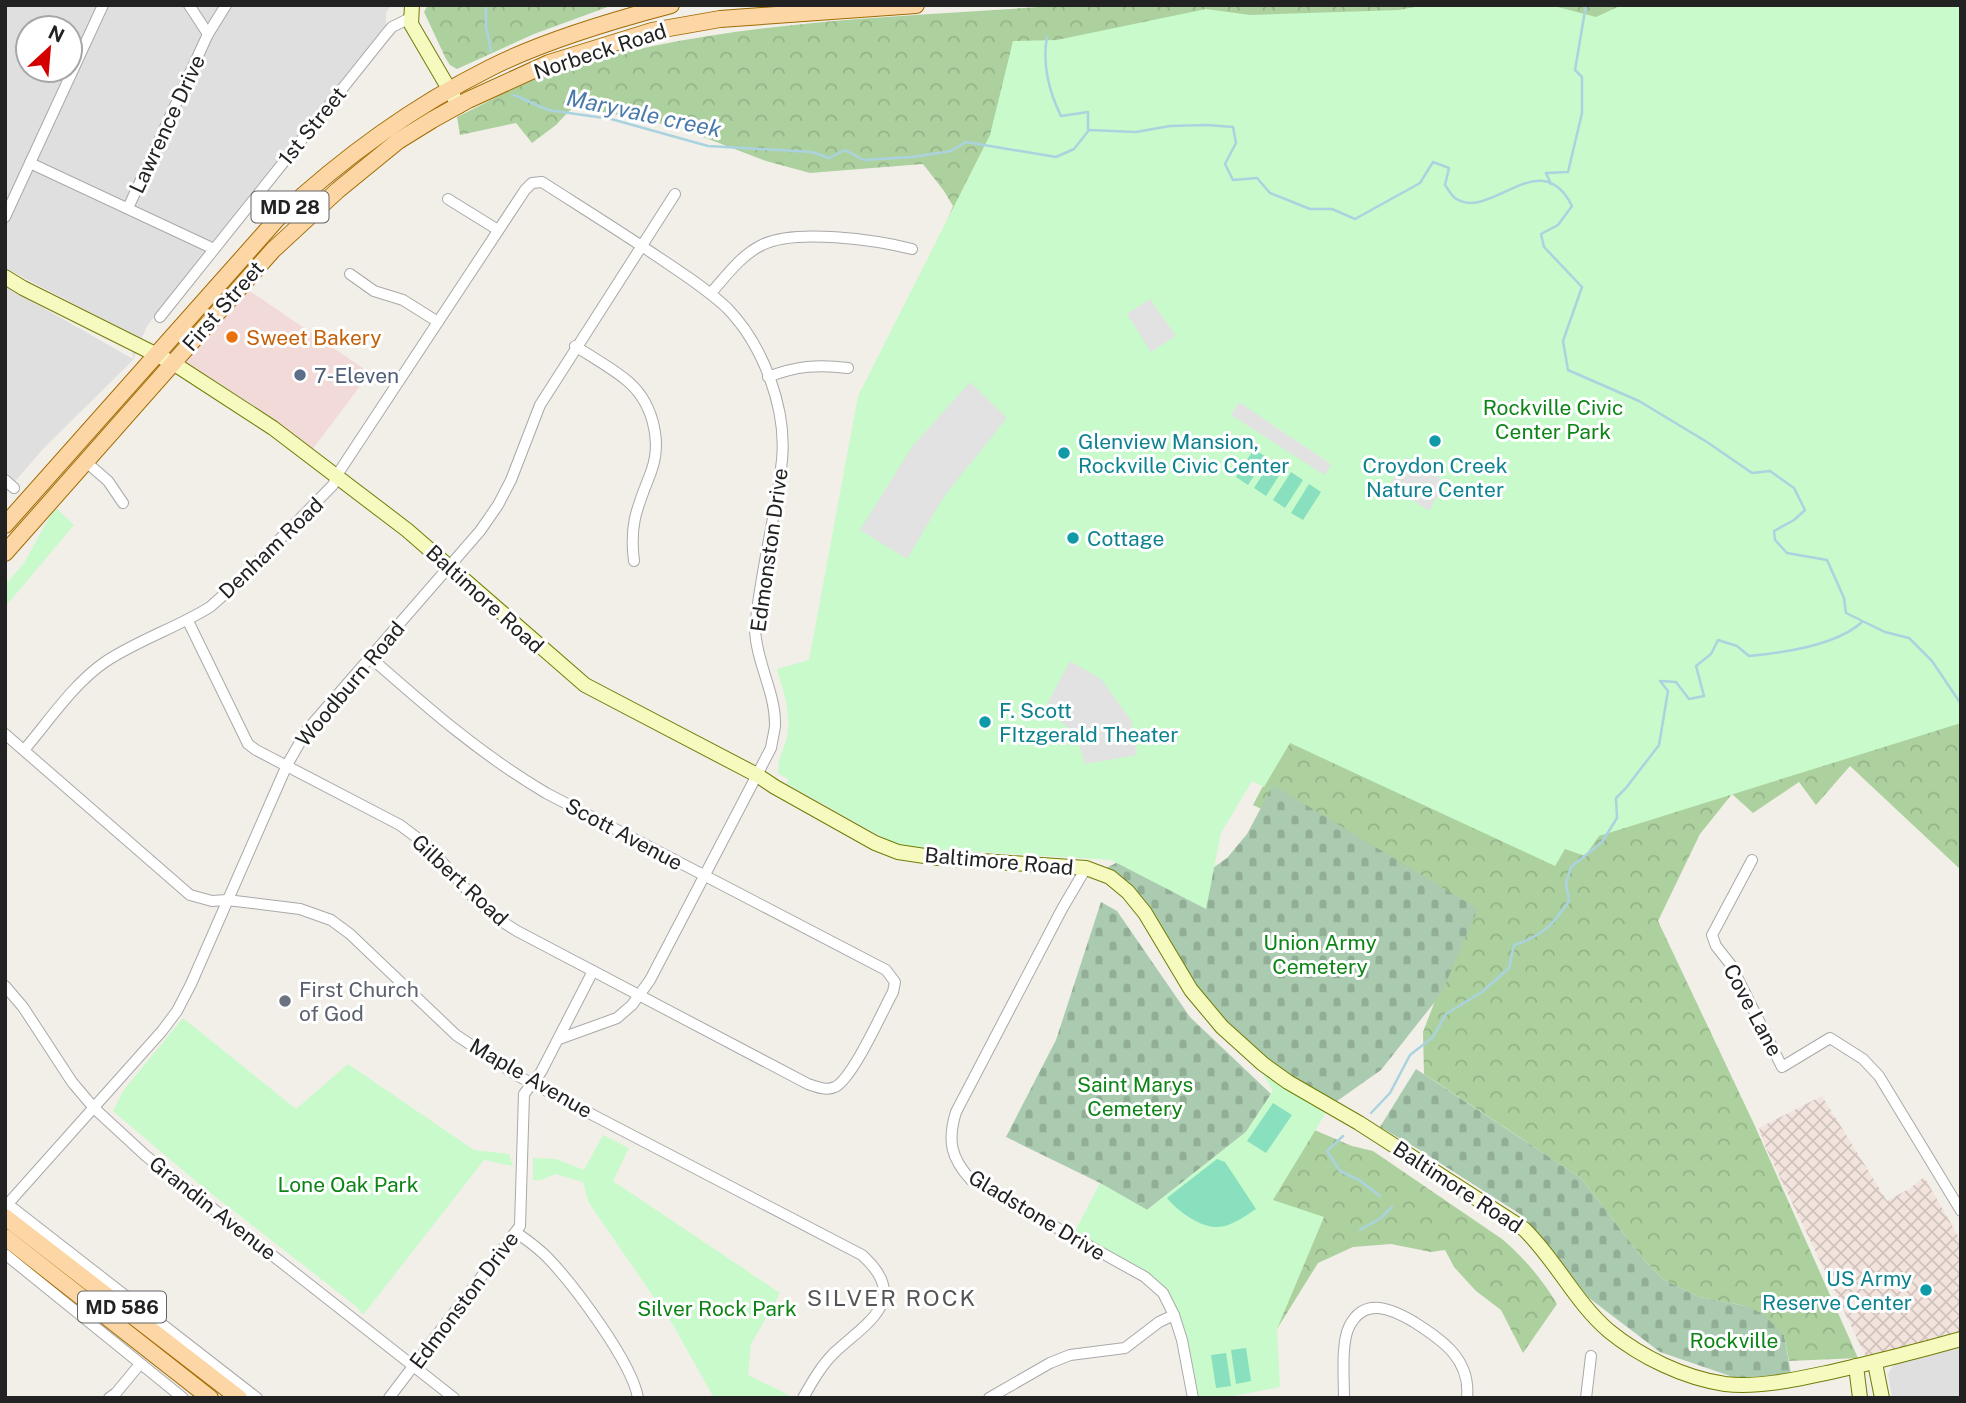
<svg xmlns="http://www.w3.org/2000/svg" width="1966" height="1403" font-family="'Public Sans',sans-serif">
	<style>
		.residential { fill: #e0dfdf; fill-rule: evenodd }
		.commercial { fill: #f2dad9 }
		.military { fill: url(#military-cross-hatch) }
		.forest { fill: url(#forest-crowns) }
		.cemetery { fill: url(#cemetery-stones) }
		.park { fill: #c8facc }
		.pitch { fill: #88e0be }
		.parking { fill: #e2e2e2 }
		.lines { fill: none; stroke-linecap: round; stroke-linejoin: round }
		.stream { stroke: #aad3df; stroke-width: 2.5 }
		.street-casing { stroke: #a9a9a9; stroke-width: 12 }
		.secondary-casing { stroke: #707d05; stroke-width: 16 }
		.primary-casing { stroke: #a06b00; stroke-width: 18 }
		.street { stroke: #fff; stroke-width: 10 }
		.secondary { stroke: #f7fabf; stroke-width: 14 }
		.primary { stroke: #fcd6a4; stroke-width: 16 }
		.food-dot { fill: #e8710a; stroke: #fff; stroke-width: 2.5 }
		.service-dot { fill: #5c6f8a; stroke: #fff; stroke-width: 2.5 }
		.culture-dot { fill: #0f9aa8; stroke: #fff; stroke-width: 2.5 }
		.worship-dot { fill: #6b7280; stroke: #fff; stroke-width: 2.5 }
		.labels { text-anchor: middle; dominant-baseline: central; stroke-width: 6; stroke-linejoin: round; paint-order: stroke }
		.shield { fill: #fff; stroke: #646464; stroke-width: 2 }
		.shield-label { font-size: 19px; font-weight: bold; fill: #222 }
		.street-label { font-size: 21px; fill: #222; stroke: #fff }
		.food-label { font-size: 21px; fill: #c56008; stroke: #fff; text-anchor: start }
		.service-label { font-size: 21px; fill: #4e5e75; stroke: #fff; text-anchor: start }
		.park-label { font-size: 21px; fill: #0c8416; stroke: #fff }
		.culture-label { font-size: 21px; fill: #0d838f; stroke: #fff; text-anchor: start }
		.worship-label { font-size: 21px; fill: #5b616d; stroke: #fff; text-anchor: start }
		.water-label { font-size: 23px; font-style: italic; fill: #4a7aab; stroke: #fff }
		.neighbourhood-label { font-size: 23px; letter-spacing: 2px; fill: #555; stroke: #fff }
	</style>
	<defs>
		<pattern id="military-cross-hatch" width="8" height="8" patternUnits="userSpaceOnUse" patternTransform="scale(1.75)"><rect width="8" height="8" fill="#f3e3dd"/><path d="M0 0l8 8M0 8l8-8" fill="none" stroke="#d0c2bd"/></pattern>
		<pattern id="forest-crowns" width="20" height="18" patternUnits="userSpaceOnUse" patternTransform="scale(1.75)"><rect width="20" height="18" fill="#add19e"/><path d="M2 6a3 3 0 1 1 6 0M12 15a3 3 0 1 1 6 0" fill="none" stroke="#95b388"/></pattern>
		<pattern id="cemetery-stones" width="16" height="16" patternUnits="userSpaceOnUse" patternTransform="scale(1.75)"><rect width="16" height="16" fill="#aacbaf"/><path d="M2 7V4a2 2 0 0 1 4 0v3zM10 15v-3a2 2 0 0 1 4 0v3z" fill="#92ae96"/></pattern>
	</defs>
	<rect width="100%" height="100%" fill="#f2efe9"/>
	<g class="residential">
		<path d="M5,5H392L386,12V24L147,326L133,360L43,449L5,493V286L133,359L130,333L5,268ZM28,28H70V70H28Z"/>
		<polygon points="1961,1345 1961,1398 1892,1398 1888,1374 1895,1363"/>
	</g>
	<polygon class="commercial" points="241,285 370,373 309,454 173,363"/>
	<polygon class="military" points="1822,1096 1887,1201 1909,1189 1924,1177 1961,1241 1961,1333 1866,1357 1765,1146 1759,1128"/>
	<g class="forest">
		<polygon points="428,5 613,5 534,34 457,69 450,65 446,59 424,12"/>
		<path d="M1067,5H1961V870L1850,766L1816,805L1799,782L1753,813L1732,794L1700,834L1658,921L1754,1124L1858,1358L1789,1361L1784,1335L1746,1306L1699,1297L1663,1279L1643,1259L1581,1178L1424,1074L1423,1032L1448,967L1303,829L1253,805L1298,719L934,253L953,206L944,191L923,164L810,173L766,161L677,127L574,106L556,125L532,143L516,123L460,135L457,117C487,103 517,84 548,74C711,19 896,18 1067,5Z"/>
		<path d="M1305,1126L1352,1146L1373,1151L1502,1239C1524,1258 1542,1279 1557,1304L1523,1353L1501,1310L1476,1291L1454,1267L1445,1250L1431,1252L1391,1244L1353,1247L1318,1263L1277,1329L1223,1286Z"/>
	</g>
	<g class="cemetery">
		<polygon points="1273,785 1478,909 1441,994 1381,1070 1330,1106 1222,1027 1145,914 1098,872 1122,860 1203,875 1227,858 1247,834"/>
		<polygon points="1101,902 1117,911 1190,1017 1271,1094 1246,1132 1147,1210 1100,1183 1006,1137 1056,1040"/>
		<polygon points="1416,1069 1581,1178 1643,1259 1663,1279 1699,1297 1746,1306 1763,1314 1784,1335 1791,1374 1736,1378 1660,1352 1589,1298 1523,1216 1418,1149 1380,1127"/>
	</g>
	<g class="park">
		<path d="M1425,5H1550L1596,17L1622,5H1961V723L1599,836L1585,856L1565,849L1555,866L1290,743L1264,787L1252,781L1221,833L1206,909L1111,860L900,847L787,784L788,779L779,774C775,761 787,745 788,731C790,709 783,690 777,669L809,660L858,396L990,135L1013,41L1057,40L1206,9L1250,15L1399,10Z"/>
		<polygon points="55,507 74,525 5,607 5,585 24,563"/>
		<polygon points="183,1018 296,1109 348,1064 474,1150 509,1154 513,1166 484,1160 363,1315 357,1307 199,1184 113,1111 123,1091"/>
		<polygon points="1252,1055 1330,1106 1273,1200 1324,1217 1277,1329 1280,1387 1222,1398 1193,1398 1182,1340 1163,1293 1072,1237 1100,1183 1147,1210 1246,1132 1273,1091"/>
		<polygon points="603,1135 629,1148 613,1181 780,1293 751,1344 748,1375 789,1395 787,1398 714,1398 673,1325 589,1203 583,1182 555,1174 541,1180 533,1180 533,1158 556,1159 584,1170"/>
	</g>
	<g class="pitch">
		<polygon points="1254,449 1266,457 1248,485 1236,477"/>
		<polygon points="1272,460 1284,468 1266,496 1254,488"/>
		<polygon points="1291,472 1303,480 1285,508 1273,500"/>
		<polygon points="1309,484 1321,492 1303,520 1291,513"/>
		<polygon points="1273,1103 1292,1115 1266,1153 1247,1141"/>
		<path d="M1217,1159L1225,1162L1256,1209C1245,1216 1230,1228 1215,1227C1198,1226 1178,1211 1167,1198Z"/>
		<polygon points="1246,1348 1251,1381 1236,1384 1231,1350"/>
		<polygon points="1226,1353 1231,1386 1216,1388 1211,1355"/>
	</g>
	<g class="parking">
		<polygon points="1150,299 1176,336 1151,352 1127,314"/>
		<polygon points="970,382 1007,418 945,495 907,559 860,530 912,447"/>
		<polygon points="1239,402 1331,464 1325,475 1231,415"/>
		<polygon points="1407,457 1446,482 1429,511 1389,485"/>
		<polygon points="1070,661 1101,679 1131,720 1137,755 1085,764 1076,735 1045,708"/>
	</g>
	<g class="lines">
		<g class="stream">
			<polyline points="486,5 486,26 491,51"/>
			<path d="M1047,37C1042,63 1049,92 1061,116L1088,112V129"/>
			<path d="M514,95L548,110L611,119L708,146L812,152L829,158L845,150L864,160L913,157L951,151L966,142L1056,157L1074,149L1089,130L1136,132L1170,126L1207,125L1233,127L1236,143L1225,164L1233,180L1257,178L1270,193L1310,209H1332L1355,219L1420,183L1433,162L1449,168L1445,185C1448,189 1451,195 1455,198C1490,223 1540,142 1572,206L1558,225L1541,234L1544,247L1582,287L1563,341L1568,370L1639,401L1707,442L1752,473L1770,471L1794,488L1805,510L1794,520L1774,531L1775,540L1787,553L1827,560L1844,598L1846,613L1885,632L1909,638L1932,661L1961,704"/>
			<polyline points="1551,184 1546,173 1568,172 1582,113 1582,77 1575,70 1586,5"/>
			<path d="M1371,1113L1390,1093L1410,1055L1433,1037L1446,1014L1482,992L1509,968L1514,945C1542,936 1553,925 1569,901L1566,883L1571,867L1602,842L1617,818L1616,798L1626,788L1659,745L1668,691L1660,681L1676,682L1689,699L1704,696L1696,666L1711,654L1718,640L1737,646L1749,656C1782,653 1837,645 1862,622"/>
			<polyline points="1343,1136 1327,1151 1340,1171 1359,1180 1380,1196"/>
			<polyline points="1360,1230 1381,1218 1392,1207"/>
		</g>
		<g class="street-casing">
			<g id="street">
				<polyline points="189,5 208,34"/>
				<polyline points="30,163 214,249"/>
				<polyline points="448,199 498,230"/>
				<polyline points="128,208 208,34 226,5"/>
				<polyline points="5,217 103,5"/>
				<polyline points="350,274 374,291 403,300 438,322"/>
				<path d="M711,293C726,276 741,255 762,245C795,228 876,240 912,249"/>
				<polyline points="160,317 386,34 392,27 410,18"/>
				<path d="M575,346C592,357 610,367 625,379C652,400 663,440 651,472C638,506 629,523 634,561"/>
				<path d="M768,377C796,366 818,364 848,368"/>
				<polyline points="85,461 108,481 123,503"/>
				<polyline points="5,480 14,488"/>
				<path d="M188,621L248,744L256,750L400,825L428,846L473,897L495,917L517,931L808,1084C817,1087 826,1091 835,1087C853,1078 882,1012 893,992L895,982L886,970L546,793C480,754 428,708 370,657"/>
				<path d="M5,734L190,895L212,901L227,900L300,909L331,920L350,934L456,1035L518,1076L862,1255C912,1300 866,1323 834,1353C821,1366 812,1382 803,1398"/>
				<path d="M24,750C49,721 73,684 105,662C138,640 176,628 210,607L236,584L333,485L337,475L525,190L532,183L542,182C584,209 626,235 667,263C688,277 709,291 727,308C763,345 787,408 782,460C776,516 760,572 755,629C756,662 776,693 775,726C774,734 772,741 771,748L650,980L632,1005L617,1018L559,1039"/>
				<polyline points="1752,860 1712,935 1716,946 1731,965 1782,1067 1830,1038 1863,1059 1879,1076 1961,1211"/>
				<path d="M1086,868L1062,909L956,1112C947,1141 951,1158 971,1180L1145,1277L1163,1293L1174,1315L1182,1340L1193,1398"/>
				<polyline points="5,986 23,1007 72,1082 94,1108 146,1156 454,1398"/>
				<polyline points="5,1202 257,1398"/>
				<polyline points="5,1207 162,1031 177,1011 191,984 287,765 307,730 480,531 498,505 511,480 540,405 675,194"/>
				<path d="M517,1233C527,1240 538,1248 547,1257C573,1284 632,1362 638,1398"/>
				<polyline points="5,1254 183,1398"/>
				<polyline points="109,1398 116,1393 140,1364"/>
				<polyline points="389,1398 520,1226 524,1094 541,1072 593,971"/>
				<polyline points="989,1398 1050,1363 1070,1355 1125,1348 1159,1322 1174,1315"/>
				<path d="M1344,1398C1344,1379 1341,1343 1349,1327C1364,1296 1392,1309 1414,1322C1442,1340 1471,1359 1467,1398"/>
				<polyline points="1586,1398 1591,1356"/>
			</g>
		</g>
		<g class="secondary-casing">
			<g id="secondary">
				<polyline points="412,5 411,24 459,106"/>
				<path d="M5,277L23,288L173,363L273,428L407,530L585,685L757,775L775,787L875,843L898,852L938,858L1086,868L1110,877L1128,892L1145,913L1191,990L1222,1027L1263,1064L1288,1082L1359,1123L1524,1229C1556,1260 1575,1302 1609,1331C1641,1357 1684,1378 1725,1384C1759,1388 1798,1379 1831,1372C1875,1362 1918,1351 1961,1339"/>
				<polyline points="1875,1363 1882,1398"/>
				<polyline points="1856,1366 1860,1398"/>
			</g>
		</g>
		<g class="primary-casing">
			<g id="primary">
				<path d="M5,525L277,219C340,160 412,107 490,68C543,41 614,20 671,5"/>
				<polyline points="5,553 273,250 338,190 398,141 432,120 468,100 549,63 652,31 720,19 916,5"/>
				<polyline points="5,1217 239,1398"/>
				<polyline points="5,1237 210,1398"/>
			</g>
		</g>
		<use href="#street" class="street"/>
		<use href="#secondary" class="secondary"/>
		<use href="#primary" class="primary"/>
	</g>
	<circle class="food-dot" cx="232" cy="337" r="7"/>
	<circle class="service-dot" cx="300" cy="375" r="7"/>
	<g class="culture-dot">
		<circle cx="1435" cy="441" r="7"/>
		<circle cx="1064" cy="453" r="7"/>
		<circle cx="1073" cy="538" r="7"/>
		<circle cx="985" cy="722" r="7"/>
		<circle cx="1926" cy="1290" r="7"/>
	</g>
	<circle class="worship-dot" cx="285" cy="1001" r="7"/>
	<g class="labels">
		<g class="shield">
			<rect x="251.5" y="191.5" width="77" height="31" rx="5"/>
			<rect x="78" y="1291.5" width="88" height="31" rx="5"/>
		</g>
		<g class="shield-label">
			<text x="290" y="207">MD 28</text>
			<text x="122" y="1307">MD 586</text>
		</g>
		<g class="street-label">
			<text transform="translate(600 51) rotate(-18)">Norbeck Road</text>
			<text transform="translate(167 124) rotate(-65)">Lawrence Drive</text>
			<text transform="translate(312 126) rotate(-51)">1st Street</text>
			<text transform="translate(223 306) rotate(-49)">First Street</text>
			<text transform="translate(271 548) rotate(-44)">Denham Road</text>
			<text transform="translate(769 550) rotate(-82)">Edmonston Drive</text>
			<text transform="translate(485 599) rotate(42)">Baltimore Road</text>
			<text transform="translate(350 684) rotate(-50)">Woodburn Road</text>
			<text transform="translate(624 834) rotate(28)">Scott Avenue</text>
			<text transform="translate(999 861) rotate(5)">Baltimore Road</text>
			<text transform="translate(460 880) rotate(43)">Gilbert Road</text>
			<text transform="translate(1753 1010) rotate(62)">Cove Lane</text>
			<text transform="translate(531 1078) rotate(30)">Maple Avenue</text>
			<text transform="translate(1458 1187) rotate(33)">Baltimore Road</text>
			<text transform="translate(213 1208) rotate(38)">Grandin Avenue</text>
			<text transform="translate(1037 1215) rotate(31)">Gladstone Drive</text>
			<text transform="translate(464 1300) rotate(-53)">Edmonston Drive</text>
		</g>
		<g class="food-label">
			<text x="246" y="337">Sweet Bakery</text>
		</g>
		<g class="service-label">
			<text x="314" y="375">7-Eleven</text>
		</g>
		<g class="park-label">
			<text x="1553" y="407">Rockville Civic<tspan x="1553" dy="24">Center Park</tspan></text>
			<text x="1320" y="942">Union Army<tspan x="1320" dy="24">Cemetery</tspan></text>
			<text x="1135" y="1084">Saint Marys<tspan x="1135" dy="24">Cemetery</tspan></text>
			<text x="348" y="1184">Lone Oak Park</text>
			<text x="717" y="1308">Silver Rock Park</text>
			<text x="1734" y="1340">Rockville</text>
		</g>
		<g class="culture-label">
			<text x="1078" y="441">Glenview Mansion,<tspan x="1078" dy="24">Rockville Civic Center</tspan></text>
			<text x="1435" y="465" text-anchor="middle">Croydon Creek<tspan x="1435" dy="24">Nature Center</tspan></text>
			<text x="1087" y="538">Cottage</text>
			<text x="999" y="710">F. Scott<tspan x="999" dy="24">FItzgerald Theater</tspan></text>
			<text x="1912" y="1278" text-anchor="end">US Army<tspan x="1912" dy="24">Reserve Center</tspan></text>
		</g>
		<g class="worship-label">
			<text x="299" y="989">First Church<tspan x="299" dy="24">of God</tspan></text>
		</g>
		<g class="water-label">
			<text transform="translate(644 113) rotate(12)">Maryvale creek</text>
		</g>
		<g class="neighbourhood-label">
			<text x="892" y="1297">SILVER ROCK</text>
		</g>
	</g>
	<rect width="1966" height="1403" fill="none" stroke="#222222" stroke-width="14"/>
	<g transform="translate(49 49) rotate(26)"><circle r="33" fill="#ffffff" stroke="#a7a7a7" stroke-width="2"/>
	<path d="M0-5L12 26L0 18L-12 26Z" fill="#d40000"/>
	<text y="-10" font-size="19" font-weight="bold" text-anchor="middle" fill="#222222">N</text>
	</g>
</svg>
